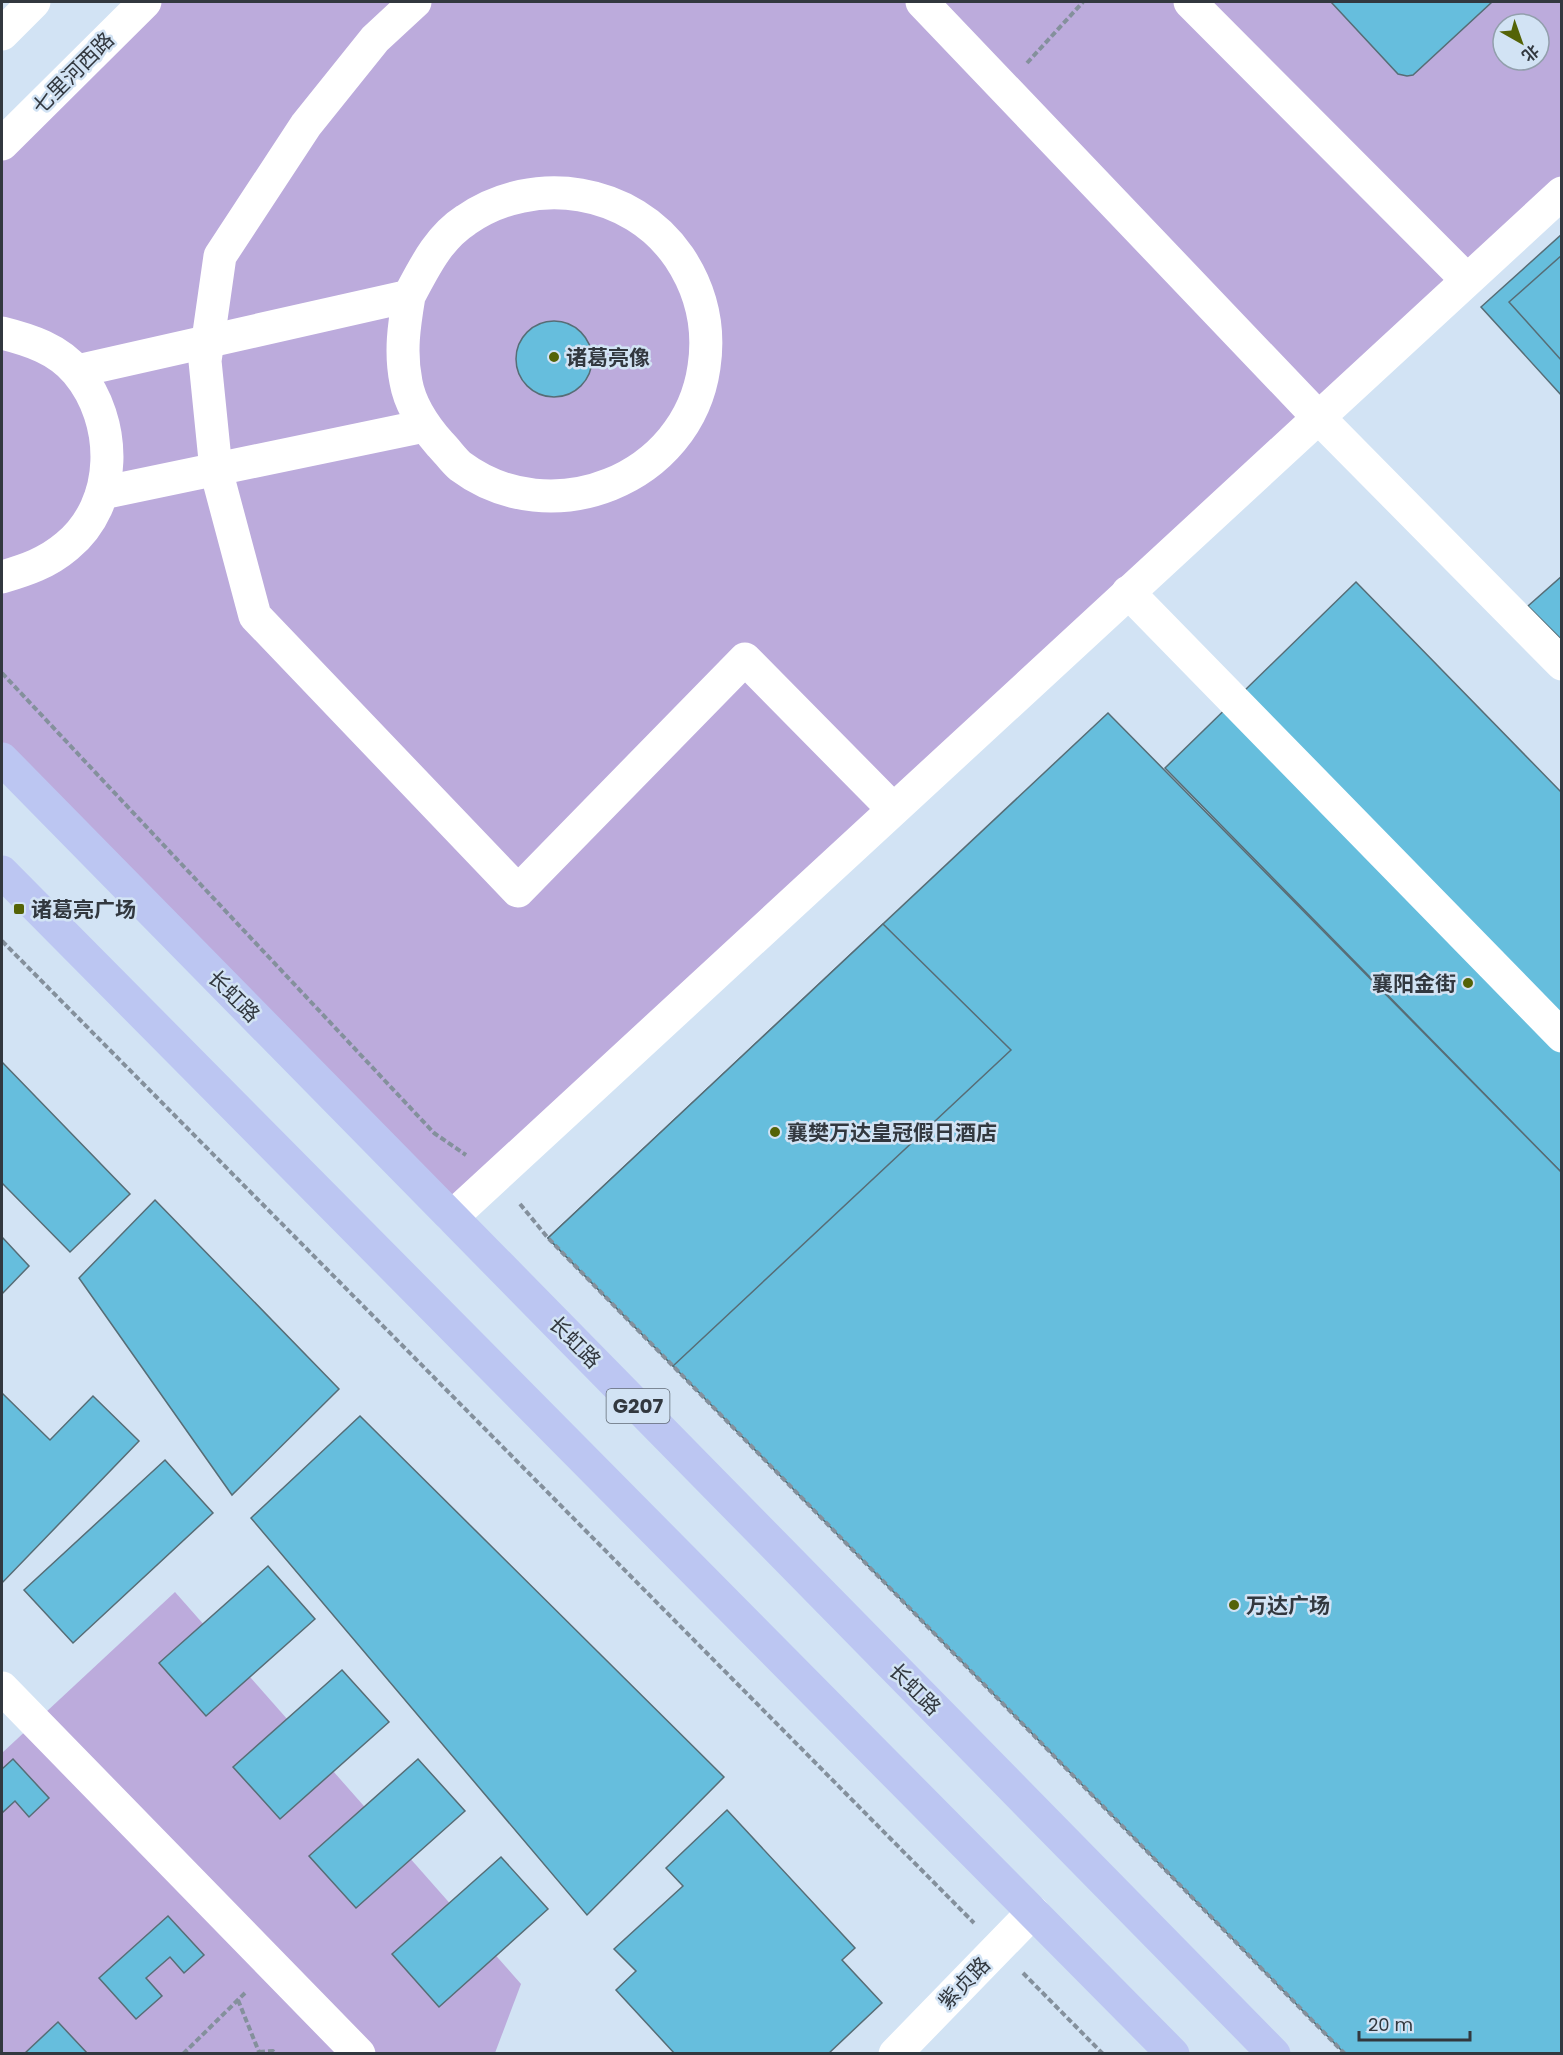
<svg xmlns="http://www.w3.org/2000/svg" width="1563" height="2055" font-family="Poppins,'Noto Sans SC',sans-serif">
	<style>
		.green { fill: #bcabdc; fill-rule: evenodd }
		.building { fill: #66bedd; stroke: #576d76; stroke-width: 1.5 }
		.lines { fill: none; stroke-linecap: round; stroke-linejoin: round }
		.path { stroke: #84909c; stroke-width: 4; stroke-dasharray: 6 3; stroke-linecap: butt }
		.minor { stroke: #fff; stroke-width: 33 }
		.highway { stroke: #bcc6f2; stroke-width: 33 }
		.poi-dot { fill: #546307; stroke: #d2e3f4; stroke-width: 2 }
		.labels { text-anchor: middle; dominant-baseline: central; stroke-width: 5; stroke-linejoin: round; paint-order: stroke }
		.shield { fill: #d2e3f4; stroke: #626b75; stroke-width: 1.5 }
		.shield-label { font-size: 20px; font-weight: bold; fill: #32383f }
		.street-label { font-size: 21px; fill: #32383f; stroke: #d2e3f4 }
		.poi-label { font-size: 21px; font-weight: bold; fill: #32383f; stroke: #d2e3f4; text-anchor: start }
	</style>
	<rect width="100%" height="100%" fill="#d2e3f4"/>
	<g class="green">
		<path d="M145,2H1561V193L452,1217L2,759V144ZM1503,24H1539V60H1503Z"/>
		<polygon points="175,1592 521,1984 495,2053 2,2054 2,1753"/>
	</g>
	<g class="building">
		<polygon points="1331,2 1492,2 1413,75 1407,76 1398,74"/>
		<polygon points="1562,234 1562,396 1481,307"/>
		<polygon points="1562,255 1562,361 1509,302"/>
		<circle cx="554" cy="359" r="38"/>
		<polygon points="1562,576 1562,640 1528,606"/>
		<polygon points="1356,582 1562,793 1562,1173 1165,768"/>
		<polygon points="1108,713 1562,1173 1562,2054 1345,2054 548,1238"/>
		<polygon points="883,924 1011,1050 673,1366 548,1238"/>
		<polygon points="2,1062 130,1194 70,1252 2,1183"/>
		<polygon points="155,1200 339,1389 232,1495 79,1278"/>
		<polygon points="2,1237 29,1266 2,1294"/>
		<polygon points="2,1393 50,1440 93,1396 139,1441 2,1583"/>
		<polygon points="360,1416 724,1777 587,1915 251,1518"/>
		<polygon points="165,1460 213,1513 73,1643 24,1590"/>
		<polygon points="268,1566 315,1619 206,1716 159,1663"/>
		<polygon points="342,1670 389,1722 280,1819 233,1767"/>
		<polygon points="13,1759 49,1798 29,1817 15,1801 2,1813 2,1769"/>
		<polygon points="418,1759 465,1811 356,1908 309,1856"/>
		<polygon points="727,1810 855,1948 842,1960 882,2003 828,2054 675,2054 616,1990 636,1971 614,1949 683,1886 666,1868"/>
		<polygon points="501,1857 548,1909 439,2007 392,1954"/>
		<polygon points="168,1916 204,1955 184,1973 170,1957 146,1978 162,1996 136,2019 99,1978"/>
		<polygon points="58,2022 88,2054 24,2054"/>
	</g>
	<g class="lines">
		<g class="path">
			<polyline points="1027,63 1083,2"/>
			<polyline points="2,673 434,1133 466,1155"/>
			<polyline points="2,941 974,1923"/>
			<polyline points="520,1204 548,1238 1345,2054"/>
			<polyline points="1023,1973 1103,2054"/>
			<polyline points="238,2000 259,2052"/>
			<polyline points="259,2052 273,2051 275,2054"/>
			<polyline points="183,2054 247,1991"/>
		</g>
		<g class="minor">
			<polyline points="415,2 375,39 306,125 220,256 205,361 216,470 255,616 518,891 745,659 893,809"/>
			<polyline points="922,2 1318,417 1562,664"/>
			<polyline points="1190,2 1466,279"/>
			<polyline points="2,34 34,2"/>
			<polyline points="2,144 145,2"/>
			<path d="M2,333C30,340 58,349 77,372C118,421 119,503 67,546C47,563 26,570 2,577"/>
			<path d="M77,371L409,296C424,268 438,238 466,220C534,173 632,188 679,257C701,290 710,327 704,367C688,480 551,534 460,466C453,460 447,451 440,444C425,427 410,405 406,382C400,352 404,326 409,296"/>
			<polyline points="102,493 424,426"/>
			<polyline points="1128,592 1562,1036"/>
			<polyline points="452,1217 1562,193"/>
			<polyline points="2,1688 359,2054"/>
			<polyline points="895,2054 1033,1912"/>
		</g>
		<g class="highway">
			<polyline points="2,759 1274,2054"/>
			<polyline points="2,872 1173,2054"/>
		</g>
	</g>
	<g class="poi-dot">
		<circle cx="554" cy="357" r="6"/>
		<rect x="13" y="903" width="12" height="12" rx="3"/>
		<circle cx="1468" cy="983" r="6"/>
		<circle cx="775" cy="1132" r="6"/>
		<circle cx="1234" cy="1605" r="6"/>
	</g>
	<g class="labels">
		<rect class="shield" x="606.5" y="1389" width="63" height="34" rx="4.5"/>
		<g class="shield-label">
			<text x="638" y="1406">G207</text>
		</g>
		<g class="street-label">
			<text transform="translate(73 73) rotate(-45)">七里河西路</text>
			<text transform="translate(234 996) rotate(45)">长虹路</text>
			<text transform="translate(575 1342) rotate(45)">长虹路</text>
			<text transform="translate(915 1689) rotate(45)">长虹路</text>
			<text transform="translate(964 1983) rotate(-46)">紫贞路</text>
		</g>
		<g class="poi-label">
			<text x="566" y="357">诸葛亮像</text>
			<text x="31" y="909">诸葛亮广场</text>
			<text x="1456" y="983" text-anchor="end">襄阳金街</text>
			<text x="787" y="1132">襄樊万达皇冠假日酒店</text>
			<text x="1246" y="1605">万达广场</text>
		</g>
	</g>
	<rect width="1563" height="2055" fill="none" stroke="#32383f" stroke-width="6"/>
	<g transform="translate(1521 42) rotate(140)"><circle r="28" fill="#d2e3f4" stroke="#929fac" stroke-width="1.5"/>
	<path d="M0-4.5L10 22L0 15L-10 22Z" fill="#546307"/>
	<text y="-9" font-size="16" font-weight="bold" text-anchor="middle" fill="#32383f">北</text>
	</g>
	<path d="M1359 2031v9h111v-9" fill="none" stroke="#32383f" stroke-width="3"/>
	<text x="1368" y="2031" font-size="18" fill="#32383f" stroke="#d2e3f4" stroke-width="4.5" paint-order="stroke">20 m</text>
</svg>
